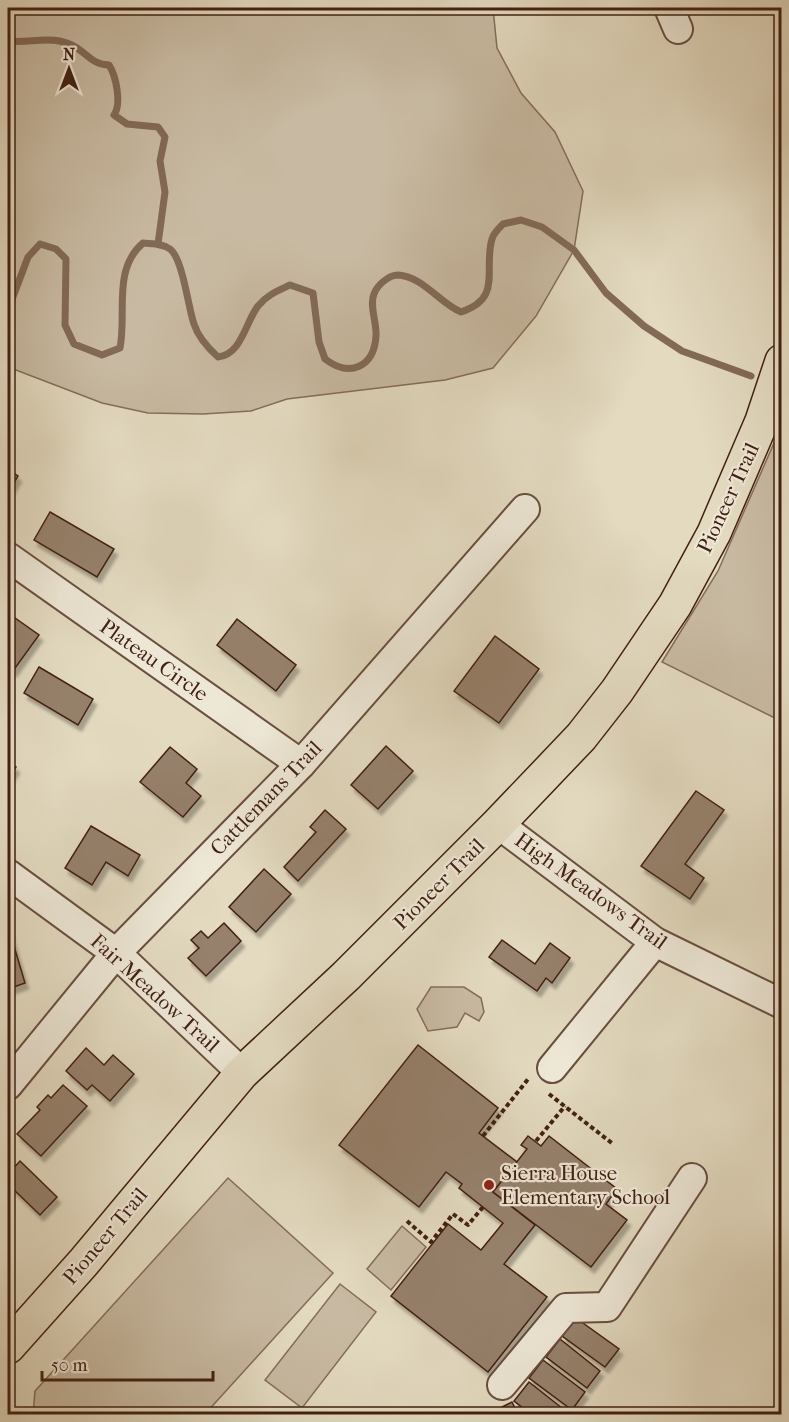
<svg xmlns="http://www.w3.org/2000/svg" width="789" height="1422" font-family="'IM FELL French Canon',serif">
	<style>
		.green { fill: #c8baa2; stroke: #856d5a; stroke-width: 1.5 }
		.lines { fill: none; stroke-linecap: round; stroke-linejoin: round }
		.stream { stroke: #826a57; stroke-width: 7 }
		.building { fill: #96816c; stroke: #422012; stroke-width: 1.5; filter: url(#shadow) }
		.minor-casing { stroke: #6a4e3e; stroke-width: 32 }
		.major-casing { stroke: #422012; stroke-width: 36 }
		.path { stroke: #422012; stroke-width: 4; stroke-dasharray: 4.5 3; stroke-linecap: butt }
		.minor { stroke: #ede7d6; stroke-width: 28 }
		.major { stroke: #e3dac0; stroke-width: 33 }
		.poi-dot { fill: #8f2418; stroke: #ede7d6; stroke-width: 2 }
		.labels { text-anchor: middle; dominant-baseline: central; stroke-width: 4.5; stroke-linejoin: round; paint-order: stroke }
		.street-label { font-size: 21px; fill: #422012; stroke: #ede7d6 }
		.poi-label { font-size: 21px; fill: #422012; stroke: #ede7d6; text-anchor: start }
	</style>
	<defs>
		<filter id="shadow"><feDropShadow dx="3.5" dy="6" stdDeviation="1.5" flood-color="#0004"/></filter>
	</defs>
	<rect width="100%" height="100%" fill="#e3dac0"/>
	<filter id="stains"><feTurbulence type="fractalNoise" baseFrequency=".00333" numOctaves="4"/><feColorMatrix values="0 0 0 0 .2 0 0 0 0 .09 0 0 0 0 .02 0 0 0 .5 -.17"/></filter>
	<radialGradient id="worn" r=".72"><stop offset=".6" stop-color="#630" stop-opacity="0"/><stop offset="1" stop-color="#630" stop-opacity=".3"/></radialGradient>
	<g class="green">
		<polygon points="8,8 493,8 497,48 521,93 555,132 583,191 574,250 536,316 493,368 445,380 287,399 251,411 203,414 148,413 102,403 8,367"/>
		<polygon points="781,427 782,721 781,721 662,662 718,571"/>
		<polygon points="431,987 464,987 481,998 484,1012 479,1021 465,1013 457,1027 428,1031 417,1009"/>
		<polygon points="228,1178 333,1273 205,1414 33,1414 35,1391"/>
		<polygon points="402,1226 426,1247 391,1290 367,1269"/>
		<polygon points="340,1284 376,1312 302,1408 265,1380"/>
	</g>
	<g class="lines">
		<g class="stream">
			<path d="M8,41C31,44 54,33 77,48C89,56 94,65 109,65C116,76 122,104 114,115L127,124L158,127L165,137L160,161L165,192L158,244"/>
			<path d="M8,310L28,257L40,244L56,249L66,259L65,325L74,344L102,355L120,348C127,313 112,270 143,243C151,244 162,243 170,249C183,259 188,307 194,324C198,337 208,348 218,357C242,354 245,323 258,306C267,295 277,291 290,285L313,293L319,342L325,359C350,378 374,367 376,336C377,323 369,305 374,294C377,285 389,275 398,275C424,277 438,302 461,312C503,298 483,271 492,239C493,234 499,228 503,224L521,220L542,227L574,250L606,293L644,326L682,351L751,376"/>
		</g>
	</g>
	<g class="building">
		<polygon points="8,469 18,476 8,493"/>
		<polygon points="50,512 114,549 97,577 34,540"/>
		<polygon points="8,613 39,635 13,671 8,667"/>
		<polygon points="237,619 296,665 276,691 217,645"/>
		<polygon points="495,636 539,669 499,723 454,691"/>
		<polygon points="39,667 93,699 78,725 24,693"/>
		<polygon points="386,746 413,771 378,809 351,785"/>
		<polygon points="170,747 197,769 186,783 201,796 183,817 140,782"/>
		<polygon points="8,762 16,767 8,780"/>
		<polygon points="696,791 724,810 685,864 704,878 690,899 641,866"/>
		<polygon points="325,810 346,829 298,881 284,867 316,832 310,827"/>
		<polygon points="91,826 140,855 128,876 106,862 92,885 65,868"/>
		<polygon points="264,869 291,894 256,932 229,907"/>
		<polygon points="224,923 241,941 206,976 188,958 199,948 191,940 201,931 208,938"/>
		<polygon points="8,926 25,983 8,989"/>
		<polygon points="502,940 535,964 550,943 570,958 552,983 546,978 537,991 489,957"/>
		<polygon points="418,1045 498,1108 479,1133 517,1162 493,1192 535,1225 504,1264 547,1297 488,1372 391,1296 448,1224 481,1250 503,1223 459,1188 462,1184 446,1172 419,1207 339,1145"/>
		<polygon points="86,1048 104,1065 113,1055 134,1074 110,1101 92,1085 87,1090 66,1071"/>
		<polygon points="63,1085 87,1106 41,1156 17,1134 40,1110 37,1107 48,1095 51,1098"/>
		<polygon points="528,1136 541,1146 549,1136 617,1189 606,1204 627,1220 591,1267 493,1192 527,1149 521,1145"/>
		<polygon points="20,1161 57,1197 40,1215 8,1184 8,1174"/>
		<polygon points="576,1318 619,1349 605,1367 562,1336"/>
		<polygon points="560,1339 600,1371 587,1388 546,1357"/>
		<polygon points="543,1360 585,1392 572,1410 529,1378"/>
		<polygon points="529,1382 567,1412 565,1414 531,1414 514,1401"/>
		<polygon points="512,1402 518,1414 491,1414 490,1413"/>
	</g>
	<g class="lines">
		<g class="minor-casing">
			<g id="minor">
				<polyline points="669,8 678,29"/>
				<polyline points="8,557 301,764"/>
				<polyline points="498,824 655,942 782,1004"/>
				<polyline points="8,874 116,953 242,1073"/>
				<polyline points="552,1068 655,942"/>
				<polyline points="8,1085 116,953 301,764 525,509"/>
				<polyline points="502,1385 566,1308 607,1307 692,1178"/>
			</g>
		</g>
		<g class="major-casing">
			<polyline id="major" points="8,1347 83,1263 242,1073 346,976 498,824 581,737 617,691 675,605 714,533 762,421 782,361"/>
		</g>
		<g class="path">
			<polyline points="549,1094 613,1144"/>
			<polyline points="483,1136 529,1078"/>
			<polyline points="536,1141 565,1106"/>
			<polyline points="407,1221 431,1242 453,1214 468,1225 483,1207"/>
		</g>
		<use href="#minor" class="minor"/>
		<use href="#major" class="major"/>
	</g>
	<circle class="poi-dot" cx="489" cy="1185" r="6"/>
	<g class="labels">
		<g class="street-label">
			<text transform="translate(728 498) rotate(-65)">Pioneer Trail</text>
			<text transform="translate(154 660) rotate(35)">Plateau Circle</text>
			<text transform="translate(266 798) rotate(-46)">Cattlemans Trail</text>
			<text transform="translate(439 884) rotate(-45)">Pioneer Trail</text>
			<text transform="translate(591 891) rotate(36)">High Meadows Trail</text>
			<text transform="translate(155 993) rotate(42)">Fair Meadow Trail</text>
			<text transform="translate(105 1236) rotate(-50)">Pioneer Trail</text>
		</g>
		<g class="poi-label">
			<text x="501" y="1173">Sierra House<tspan x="501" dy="24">Elementary School</tspan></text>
		</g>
	</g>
	<rect width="789" height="1422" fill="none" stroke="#e3dac0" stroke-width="30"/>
	<rect x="9" y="9" width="771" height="1404" fill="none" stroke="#422012" stroke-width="3"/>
	<rect x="15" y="15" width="759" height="1392" fill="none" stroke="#422012" stroke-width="1.5"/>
	<g transform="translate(69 69)" stroke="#ede7d6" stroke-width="4.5" paint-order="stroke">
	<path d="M0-4.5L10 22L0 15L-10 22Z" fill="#422012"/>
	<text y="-9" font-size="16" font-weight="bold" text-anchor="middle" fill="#422012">N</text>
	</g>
	<path d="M42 1371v9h171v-9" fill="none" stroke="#422012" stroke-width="3"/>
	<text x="51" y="1371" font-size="18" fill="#422012" stroke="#ede7d6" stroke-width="4.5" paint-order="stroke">50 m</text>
	<rect width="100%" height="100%" filter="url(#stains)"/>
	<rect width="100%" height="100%" fill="url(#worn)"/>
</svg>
